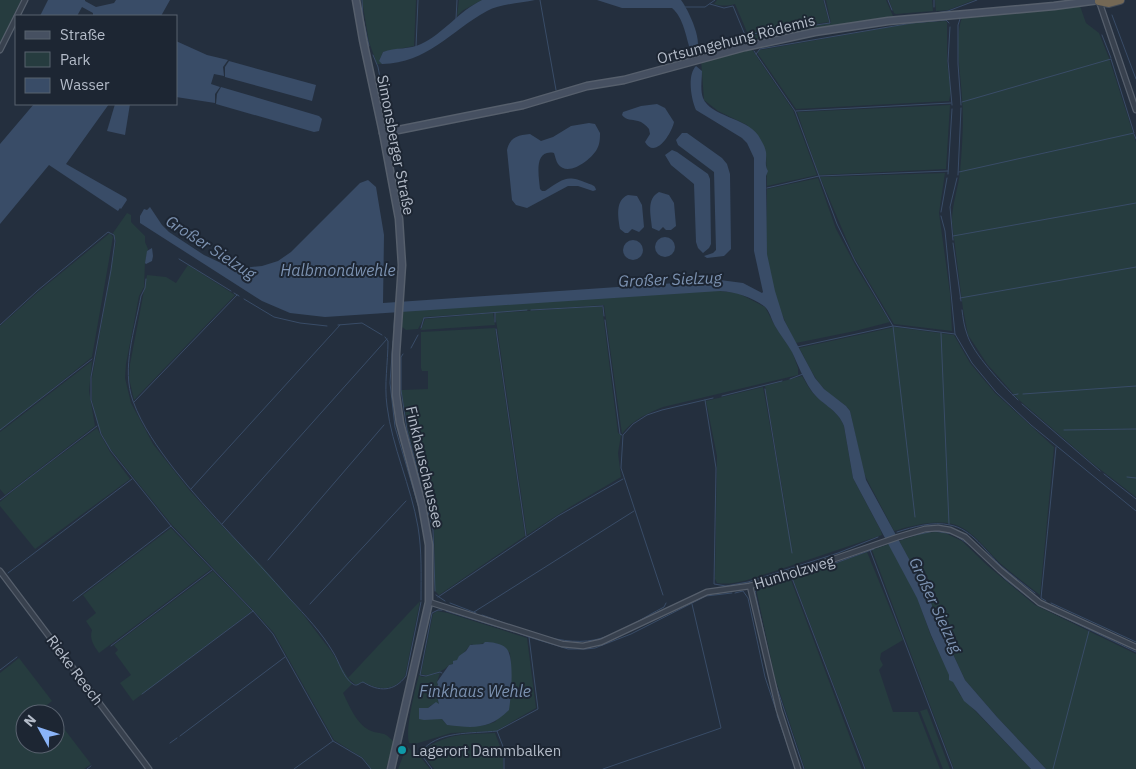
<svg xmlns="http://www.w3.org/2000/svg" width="1136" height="769" font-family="'IBM Plex Sans',sans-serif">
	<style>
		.green { fill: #263c3f }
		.water { fill: #394c67 }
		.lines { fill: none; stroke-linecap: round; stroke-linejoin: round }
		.stream { stroke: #394c67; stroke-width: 1 }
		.street-casing { stroke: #565f6c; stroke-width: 7 }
		.secondary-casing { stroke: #565f6c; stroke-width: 9 }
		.highway-casing { stroke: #434c59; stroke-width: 10 }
		.street { stroke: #38414e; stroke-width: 4.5 }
		.secondary { stroke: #465061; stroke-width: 6 }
		.highway { stroke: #746855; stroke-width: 8 }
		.culture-dot { fill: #0f9aa8; stroke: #1d2633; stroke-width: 2 }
		.labels { text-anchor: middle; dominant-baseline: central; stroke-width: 4; stroke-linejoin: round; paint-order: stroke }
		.street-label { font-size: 15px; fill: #b4bcc9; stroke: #1d2633 }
		.poi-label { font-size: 15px; fill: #b4bcc9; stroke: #1d2633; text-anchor: start }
		.water-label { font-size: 16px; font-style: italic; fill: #7c92b1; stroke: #1d2633 }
	</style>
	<rect width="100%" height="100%" fill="#242f3e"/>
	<g class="green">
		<polygon points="0,0 21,0 0,45"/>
		<polygon points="362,0 416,0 414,46 383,52 379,61 382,64 377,64 369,42"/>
		<polygon points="459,0 482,0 462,11 457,16"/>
		<path d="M717,0H823L829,22L749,33L747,32L735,4C727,6 722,6 714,4Z"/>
		<polygon points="826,0 886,0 893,16 779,34 752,40 748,36 831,23"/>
		<polygon points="889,0 932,0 933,11 896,14 894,13"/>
		<polygon points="935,0 974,0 948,10 936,11"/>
		<path d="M1080,6L1086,23L1099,33L1109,58L1136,142V497L1092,463L1018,399L987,364L976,347L968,335L963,309L952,222C952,204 958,189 960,172C962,150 964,120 962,98C961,74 954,41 962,17Z"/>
		<polygon points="945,21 947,22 947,62 951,91 949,101 796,109 758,54 758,51 760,50 912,23"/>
		<polygon points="751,48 793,110 817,175 767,186 766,154 747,125 718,111 704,100 701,60"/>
		<polygon points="950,105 946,169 819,175 797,112"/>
		<polygon points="945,173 939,213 950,293 952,331 894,324 854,257 820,177"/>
		<path d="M818,178L836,229L858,270L890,322L855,331L796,343C782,318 769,285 767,255C765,234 767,211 767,189Z"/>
		<path d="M127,213L131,215V222L145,236V242L148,249L145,263L144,287L139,296L126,364L125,378L131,403L153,444L190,491L220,524L262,566L302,613L331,651L352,684L343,693C349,705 356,723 369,730C382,736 382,729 394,742L386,769H371L363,758L334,740L274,633L254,611L172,525L108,446L98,426L92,400V378L116,241L113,233Z"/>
		<polygon points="110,233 113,237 92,357 0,431 0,326 38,292"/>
		<polygon points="188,265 235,295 134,400 129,378 130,364 147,275 166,277 176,283"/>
		<path d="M705,291H720L738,293L765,307L775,326L792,351L798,368V375L663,407C648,413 632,420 622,434L604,305L424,317L418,329L406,330L402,327L403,311Z"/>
		<polygon points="602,306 618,433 621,435 618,453 621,477 570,507 527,535 495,313"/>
		<polygon points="493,313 495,325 421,330 425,319"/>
		<path d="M895,327L954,335L970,363L995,393L1054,447L1040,595C1027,585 1014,575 1001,564C986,550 970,525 947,523C929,521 911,526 894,531L863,472L850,411C844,402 833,398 825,390C814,379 807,362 799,348Z"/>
		<polygon points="495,328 525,536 439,595 435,591 434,527 409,433 401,390 428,389 428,371 422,371 421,368 421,332"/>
		<polygon points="92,361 89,391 95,426 5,495 0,489 0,432"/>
		<path d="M802,376C806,382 810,391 816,396C827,407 838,411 844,426L853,478L881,531L882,535C845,547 809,560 772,572C754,577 736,586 717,583L715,579L717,456L706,401L763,387L793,553L765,386Z"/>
		<polygon points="97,428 110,452 130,479 35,549 0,506 0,502 20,485"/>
		<path d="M171,528L211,569L99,653C94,646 89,639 92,630L86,621L96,613L83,595Z"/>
		<polygon points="935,532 945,533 962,541 988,566 1035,605 1136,654 1136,769 1046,769 997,717 965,680 939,624 927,592 899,541 923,533"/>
		<polygon points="889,544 917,597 931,636 960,695 1031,769 954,769 872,550"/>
		<polygon points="867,552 903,640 881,653 880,659 883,665 879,670 893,712 918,712 940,769 866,769 793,579"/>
		<polygon points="213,571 252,611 133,701 120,683 131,675 115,653 118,650 114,645"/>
		<polygon points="791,580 862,769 805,769 775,678 757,593 757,590"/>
		<path d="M420,601L405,676C393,692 379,690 363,682L356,685L348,678Z"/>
		<path d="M437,611L448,613L527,638L536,708L496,731L451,733L415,744L409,743C405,729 415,690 419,675L422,677L440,673L437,682L438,685L436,687V694L439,704L431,705L428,708L442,719L447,725L472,726L485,725L495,722L510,701L511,672L510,653C497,641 490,641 474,646L472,644C464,650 459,663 449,665C443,672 429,677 421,674L433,614Z"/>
		<polygon points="19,658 52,701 35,714 25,714 25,744 55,744 55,717 91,764 84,769 0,769 0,673"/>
		<polygon points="927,709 950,769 943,769 920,711"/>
		<path d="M495,733L503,754V769H434L421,752C447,732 465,735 495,733Z"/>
		<polygon points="407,746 416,755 418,754 430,769 398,769"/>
	</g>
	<g class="water">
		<polygon points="48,0 85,0 85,1 96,7 114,3 116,0 170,0 161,16 93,16 93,13 82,7 77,16 40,16"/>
		<path d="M482,0H535C520,3 500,4 487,11C449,32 428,63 382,64L379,61L383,52C395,47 410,50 421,44C443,34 459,11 482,0Z"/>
		<path d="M597,0H681C688,9 706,46 694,54L691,52C686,38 684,18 672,8H622Z"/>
		<polygon points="176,41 207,55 228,60 223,67 224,76 214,74 211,84 220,87 215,94 215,103 176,97"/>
		<polygon points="229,61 316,85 312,101 225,77 225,67"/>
		<path d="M696,66L702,71C702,79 700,90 703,98C710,116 746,118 758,135C761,140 765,146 766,152C767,159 764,165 768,171L766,176L767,254L775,291L784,320L815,378L824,389L846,406L850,411L866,480L927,592L939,624L965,680L997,717L1046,769H1031L976,711L964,701L953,682L949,680V675L931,635L917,598L853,478L844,426C838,409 820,404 811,390C803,378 798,365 792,352C787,343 780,335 775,326C771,319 770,311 764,306C751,297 736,292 720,291L325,317L290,313L262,301L140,223V216L144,209L147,210L150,207L162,225L169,232L204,255L221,263L242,268L262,266L278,261L291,252L360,183L368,180L376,187L384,235L383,303L720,280L743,283L762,293L763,292L754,251V158L747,143L742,138L696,110C691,99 687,75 696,66Z"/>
		<polygon points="221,87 319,116 322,119 319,131 314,132 216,104 217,94"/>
		<polygon points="34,104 109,104 66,164 126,198 127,200 121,209 120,208 118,211 49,165 0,224 0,144"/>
		<polygon points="115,104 130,104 125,135 107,131"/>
		<path d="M657,104L665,108L674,122C672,133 655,160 645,142L650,134L649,129C646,125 642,122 638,121C631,119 627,121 622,115L623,112L641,106Z"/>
		<path d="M589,123L595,124L600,133C600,138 600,144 597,149C592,159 568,178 558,164C556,161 555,156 554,153C533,149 539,177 540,189L542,191H545C563,179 566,174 587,183C592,185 595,185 596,190L593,191L578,186H568L527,208L516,205L512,200L507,150C510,137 518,135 530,134L541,141L553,137L571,126Z"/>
		<polygon points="682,133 687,133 722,158 727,164 730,174 731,249 724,256 707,258 704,256 713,253 716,250 714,172 678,145 676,140"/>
		<polygon points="672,150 677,152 708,174 710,179 711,244 709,248 703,253 698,248 696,242 694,184 671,165 665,155"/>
		<path d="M659,192L669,195L674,203L676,226L671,230H666L663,227L659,231L652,228C651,215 646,199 659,192Z"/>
		<path d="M628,195L637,196L642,205L644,227L639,232L632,229L628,233H625L620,229C618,217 615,200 628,195Z"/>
		<circle cx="665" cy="247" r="10"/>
		<circle cx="633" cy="250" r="10"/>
		<polygon points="152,248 153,256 152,261 146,264 145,263 147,251"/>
		<path d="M485,642C491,642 501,643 506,648C515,656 511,697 509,710C489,730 473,728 447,725L442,719L424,720L419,719V708H428L436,702L439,704L436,693L432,690L433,687H436L438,685L437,682L449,665L453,664V661L457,660L459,656L466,651L470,645L483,644Z"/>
	</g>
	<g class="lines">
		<g class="stream">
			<polyline points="362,0 363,18 369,46"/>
			<polyline points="540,0 556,90"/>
			<polyline points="888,0 892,10"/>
			<polyline points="934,0 934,7"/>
			<polyline points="710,4 724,8 733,6 745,35 830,23 824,0"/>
			<polyline points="685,7 705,7 715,0"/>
			<polyline points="936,13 948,11 977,0"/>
			<polyline points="1112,15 1136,79"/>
			<polyline points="456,19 457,0"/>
			<polyline points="960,19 958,25 958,64 961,105"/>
			<polyline points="950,27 948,61 952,105"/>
			<polyline points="1102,35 1111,58"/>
			<polyline points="416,47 418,0"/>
			<polyline points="754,51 795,111 819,176 767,188"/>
			<polyline points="756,54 760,49 912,23 946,20 949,23"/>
			<polyline points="373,55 378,67 388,119"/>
			<polyline points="796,111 951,103"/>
			<polyline points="1134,134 1136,139"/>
			<polyline points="959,172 1134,133 1111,59 962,102"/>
			<polyline points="948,174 952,109"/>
			<polyline points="958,175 961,108"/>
			<polyline points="941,212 947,178"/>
			<polyline points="941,216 945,231 955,334"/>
			<polyline points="953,236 1136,203"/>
			<polyline points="953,240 950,207 957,178"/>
			<polyline points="953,243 961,301"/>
			<polyline points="179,259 231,291"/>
			<path d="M146,279L145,288L141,296C135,330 121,368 133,401C142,426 158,448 174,469C210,515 252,555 290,599C305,615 322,633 333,652C339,661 343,678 353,684C357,687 359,683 363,682C379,692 394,692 406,676L421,602"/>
			<polyline points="234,293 239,296"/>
			<polyline points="960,298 1136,267"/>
			<polyline points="244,299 274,317 300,323 327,326"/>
			<polyline points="603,307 604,316"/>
			<polyline points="531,310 603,306"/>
			<path d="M962,310C963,318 964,326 967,334C973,354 1002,384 1018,400"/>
			<polyline points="495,313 495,322"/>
			<polyline points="424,318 527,310"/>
			<polyline points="605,320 620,434 622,435"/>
			<polyline points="0,325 37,291 108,232 114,235 115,241 111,270 91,377 91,400 101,434 111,451 171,526 253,611 273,634 333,741 362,758 371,769"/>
			<polyline points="338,325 362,323 382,335"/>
			<polyline points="394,328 395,312"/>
			<polyline points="421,328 424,318"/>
			<polyline points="496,329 526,536"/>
			<polyline points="941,333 949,524"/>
			<path d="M385,337L388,341C388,363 384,384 387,406C392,447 411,486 418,527C422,551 421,575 421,600"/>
			<polyline points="393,341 390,383 395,427 421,515"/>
			<polyline points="797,347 893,326 955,334 972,363 996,392 1031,425 1136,511"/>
			<polyline points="411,348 418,335"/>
			<polyline points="403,354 401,357 401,390 407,430 433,530 435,591"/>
			<polyline points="790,379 803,374"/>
			<polyline points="765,389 792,553"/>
			<polyline points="1023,394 1136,386"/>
			<polyline points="1013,395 1018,394"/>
			<polyline points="722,396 782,381"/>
			<polyline points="705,400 716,468 714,584 726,586 748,582 838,553 878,537"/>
			<polyline points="134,402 237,295"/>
			<polyline points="1022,404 1100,471"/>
			<polyline points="0,430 92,359"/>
			<polyline points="1064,430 1136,429"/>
			<polyline points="1104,474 1136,499"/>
			<polyline points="1127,477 1136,478"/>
			<polyline points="191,489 340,325"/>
			<polyline points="0,500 97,426"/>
			<polyline points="915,517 893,326 855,261 837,224 819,176 948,171"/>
			<polyline points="222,524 387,339"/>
			<path d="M897,532C913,527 933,521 950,525C972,529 986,552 1001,566C1012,575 1023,584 1035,593"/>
			<polyline points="906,537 934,531 953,534 973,547 1005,579 1038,605 1136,652"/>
			<polyline points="897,540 903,539"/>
			<polyline points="878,547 889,543"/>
			<polyline points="870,550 953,769"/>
			<polyline points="268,560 384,425"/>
			<polyline points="811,572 874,549"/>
			<polyline points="8,573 132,479"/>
			<polyline points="792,578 865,769"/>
			<polyline points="761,587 807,573"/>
			<polyline points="758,588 755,592 774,679 804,769"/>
			<polyline points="735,593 743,591 748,598 765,677 776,710"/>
			<polyline points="436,595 445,601"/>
			<polyline points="663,595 621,468 623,435 633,424 647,415 662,410 713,398"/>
			<polyline points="438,597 558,516 623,479"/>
			<polyline points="73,601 171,526"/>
			<polyline points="1046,601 1041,598 1056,447"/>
			<polyline points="450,603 476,613"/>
			<polyline points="1051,603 1136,642"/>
			<polyline points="310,604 406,501"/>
			<polyline points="442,610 438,610 432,613 420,675 426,676 440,672 442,673"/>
			<polyline points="446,611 514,632"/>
			<polyline points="474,612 634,511"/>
			<path d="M482,615C518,627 564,650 602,638C623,632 644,617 664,607L666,603"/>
			<polyline points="529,637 568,649 586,649 595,648 631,634 706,596 732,593"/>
			<polyline points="111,646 212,570"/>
			<polyline points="0,670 17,657"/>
			<polyline points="142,694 253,611"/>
			<polyline points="777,715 796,769"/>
			<polyline points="180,736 285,657"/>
			<polyline points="170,743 177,738"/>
			<polyline points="87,769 91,766"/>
			<polyline points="294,769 333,741"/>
			<path d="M432,769L420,753C437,730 471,734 497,731"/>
			<polyline points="504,769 504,749 497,731 538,709 529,637 518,633"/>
			<polyline points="603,769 721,728 692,604"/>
			<polyline points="1053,769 1089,631"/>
		</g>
		<g class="street-casing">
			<g id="street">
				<polyline points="1099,1 1136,110"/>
				<polyline points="17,16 25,0"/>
				<polyline points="0,50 16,18"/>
				<polyline points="0,571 149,769"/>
				<polyline points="750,586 779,710 798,769"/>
				<polyline points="429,602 562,644 583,646 601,642 707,592 750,586 811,567 898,537 925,529 938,528 950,530 965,537 1000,570 1040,603 1136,647"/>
			</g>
		</g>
		<g class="secondary-casing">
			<g id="secondary">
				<polyline points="356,0 363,40 383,133 399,219 402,265 396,354 396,395 400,423 422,505 429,545 429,602 391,769"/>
				<polyline points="383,133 523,105 587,86 624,80 745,47 815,32 888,21 1054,6 1099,0"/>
			</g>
		</g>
		<g class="highway-casing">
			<polyline id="highway" points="1099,1 1109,3 1120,0"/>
		</g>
		<use href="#street" class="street"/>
		<use href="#secondary" class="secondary"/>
		<use href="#highway" class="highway"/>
	</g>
	<circle class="culture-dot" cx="402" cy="750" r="5"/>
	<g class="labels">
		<g class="street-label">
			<text transform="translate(736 39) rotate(-14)">Ortsumgehung Rödemis</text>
			<text transform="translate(396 145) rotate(79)">Simonsberger Straße</text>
			<text transform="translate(425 467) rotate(77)">Finkhauschaussee</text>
			<text transform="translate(794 572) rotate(-17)">Hunholzweg</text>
			<text transform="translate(75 670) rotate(53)">Rieke Reech</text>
		</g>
		<g class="poi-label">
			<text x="412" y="750">Lagerort Dammbalken</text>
		</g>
		<g class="water-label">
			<text transform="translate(211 247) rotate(33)">Großer Sielzug</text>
			<text x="338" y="270">Halbmondwehle</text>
			<text transform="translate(670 279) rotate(-2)">Großer Sielzug</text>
			<text transform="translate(936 605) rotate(65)">Großer Sielzug</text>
			<text x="475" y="691">Finkhaus Wehle</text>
		</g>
	</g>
	<rect x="15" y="15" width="162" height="90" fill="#1d2633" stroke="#59626f"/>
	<rect x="25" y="31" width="25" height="8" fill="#465061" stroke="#59626f"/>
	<text x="60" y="40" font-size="15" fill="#b4bcc9">Straße</text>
	<rect x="25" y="52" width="25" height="15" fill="#263c3f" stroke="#59626f"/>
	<text x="60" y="65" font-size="15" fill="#b4bcc9">Park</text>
	<rect x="25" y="78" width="25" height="15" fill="#394c67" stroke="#59626f"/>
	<text x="60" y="90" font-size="15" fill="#b4bcc9">Wasser</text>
	<g transform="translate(40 729) rotate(310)"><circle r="24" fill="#1d2633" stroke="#59626f"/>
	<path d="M0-4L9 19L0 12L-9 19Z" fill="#8ab4f8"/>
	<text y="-8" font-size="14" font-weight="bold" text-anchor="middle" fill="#b4bcc9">N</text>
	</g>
</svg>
